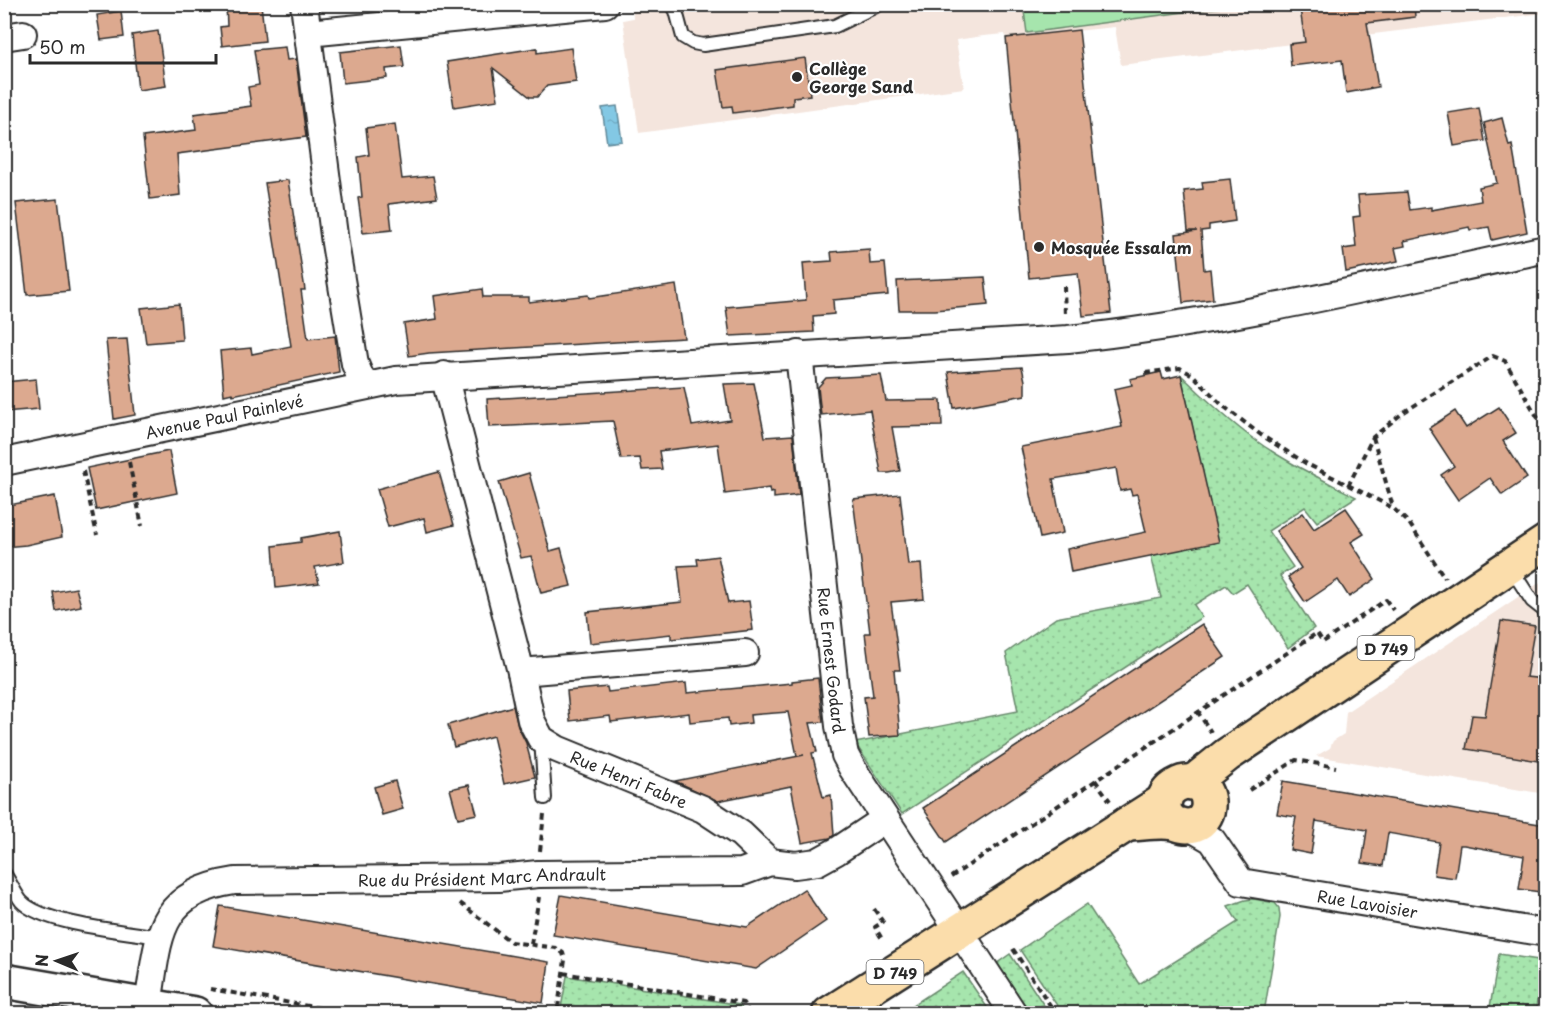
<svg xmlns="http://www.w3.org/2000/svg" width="1550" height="1018" font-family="'Playpen Sans',sans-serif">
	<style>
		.built { fill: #f4e5dd }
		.grass { fill: url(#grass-dots); stroke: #68886c; stroke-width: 1.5 }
		.garden { fill: #a6e5ad; stroke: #68886c; stroke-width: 1.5 }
		.water { fill: url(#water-ripples); stroke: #60899a; stroke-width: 1.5 }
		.building { fill: #dca98f; stroke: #2b2b2b; stroke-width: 1.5 }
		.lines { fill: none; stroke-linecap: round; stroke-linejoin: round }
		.lane-casing { stroke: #2b2b2b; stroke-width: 16 }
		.street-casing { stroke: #2b2b2b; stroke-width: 30 }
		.secondary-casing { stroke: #2b2b2b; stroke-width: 38 }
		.primary-casing { stroke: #2b2b2b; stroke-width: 38 }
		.path { stroke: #2b2b2b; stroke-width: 4; stroke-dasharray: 6 4.5; stroke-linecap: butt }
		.lane { stroke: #fff; stroke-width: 12 }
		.street { stroke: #fff; stroke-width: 26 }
		.secondary { stroke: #fff; stroke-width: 33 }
		.primary { stroke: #fbddab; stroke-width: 33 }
		.poi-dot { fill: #2b2b2b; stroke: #fff; stroke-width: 2 }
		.labels { text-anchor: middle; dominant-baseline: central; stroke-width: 4.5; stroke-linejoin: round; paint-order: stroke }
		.shield { fill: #fff; stroke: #6b6b6b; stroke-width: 1.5 }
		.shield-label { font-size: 15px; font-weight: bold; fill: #2b2b2b }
		.poi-label { font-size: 16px; font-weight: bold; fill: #2b2b2b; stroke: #fff; text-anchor: start }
		.street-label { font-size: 16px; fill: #2b2b2b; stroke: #fff }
	</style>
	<defs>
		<pattern id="grass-dots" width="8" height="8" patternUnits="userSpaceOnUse" patternTransform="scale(1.5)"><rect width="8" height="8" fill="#a6e5ad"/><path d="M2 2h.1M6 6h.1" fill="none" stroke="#8fc595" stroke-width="1.8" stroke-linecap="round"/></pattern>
		<pattern id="water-ripples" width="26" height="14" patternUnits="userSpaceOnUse" patternTransform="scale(1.5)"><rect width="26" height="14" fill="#83c8e4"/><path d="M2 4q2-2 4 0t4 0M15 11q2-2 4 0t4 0" fill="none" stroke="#71acc4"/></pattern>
	</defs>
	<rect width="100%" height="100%" fill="#fff"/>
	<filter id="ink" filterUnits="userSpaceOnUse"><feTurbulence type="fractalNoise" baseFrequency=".0167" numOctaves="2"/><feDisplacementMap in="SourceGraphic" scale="12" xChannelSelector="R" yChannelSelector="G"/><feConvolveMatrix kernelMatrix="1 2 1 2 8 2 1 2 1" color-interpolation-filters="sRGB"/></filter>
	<g filter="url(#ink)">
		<g class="built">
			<polygon points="632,4 1546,5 1545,13 1121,65 1115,27 1006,38 1005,34 983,36 956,40 964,88 639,133 623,20 633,18"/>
			<polygon points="1545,579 1545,794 1316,756 1330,748 1333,741 1344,734 1346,712"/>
		</g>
		<g class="grass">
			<path d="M1181,375C1204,397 1226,419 1251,437C1283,461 1320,478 1356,497L1317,522L1305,507L1268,531L1293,567L1280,576L1314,628L1288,648L1247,584L1233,593L1226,585L1194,605L1202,617L902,814L855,743L1018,711L1006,653L1056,618L1161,598L1151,555L1218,542Z"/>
			<polygon points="1254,899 1275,903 1279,908 1280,917 1264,1013 1231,1013 1224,1008 1221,1014 1062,1013 1020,950 1087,904 1139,984 1238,922 1228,906 1245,900"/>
			<polygon points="1010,954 1049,1013 1029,1013 996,964"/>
			<polygon points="1499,954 1545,961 1545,985 1540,984 1535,1013 1489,1013"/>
			<polygon points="963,972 991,1013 901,1013"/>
			<polygon points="567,976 740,1005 743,1011 739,1014 560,1013"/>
		</g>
		<polygon class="garden" points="1023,4 1237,4 1237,5 1027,33"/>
		<polygon class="water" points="617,106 622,141 607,143 602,108"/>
		<g class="building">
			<polygon points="226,4 261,4 265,41 222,46 220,27 227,26"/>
			<polygon points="1337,4 1414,4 1415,17 1367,23 1378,87 1346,93 1342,60 1291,66 1289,44 1305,42 1300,9"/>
			<polygon points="121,11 124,37 101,40 97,15"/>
			<polygon points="1079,30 1111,313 1083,316 1078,273 1029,278 1006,38"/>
			<polygon points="158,31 166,86 138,90 132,35"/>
			<polygon points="401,45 404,67 386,69 387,78 343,83 340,52"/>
			<polygon points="285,47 287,60 296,59 306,137 177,154 180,195 150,199 143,137 196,130 194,114 251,106 248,87 259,85 254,50"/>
			<polygon points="537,48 537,53 571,48 576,82 547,86 537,97 530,97 493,68 498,100 454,107 447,62"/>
			<polygon points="805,58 810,95 793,97 793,105 733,113 732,106 723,107 717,70"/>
			<polygon points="1479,108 1485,141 1454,146 1448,113"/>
			<polygon points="1502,118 1509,146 1512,145 1527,232 1492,240 1489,227 1470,230 1469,227 1404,241 1405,246 1395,248 1398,261 1346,272 1343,249 1356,247 1353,217 1360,216 1358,195 1407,192 1410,210 1431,207 1431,210 1481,201 1479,187 1497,183 1484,123"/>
			<polygon points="395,124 402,179 433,176 437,198 389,204 392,230 363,233 358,198 362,197 358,157 369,155 366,128"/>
			<polygon points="1230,179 1235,221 1209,225 1209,230 1201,231 1204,270 1210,269 1213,299 1183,303 1176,234 1197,231 1188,231 1184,191 1203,189 1202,182"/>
			<polygon points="288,180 305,290 301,290 308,339 335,336 339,372 233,395 232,393 224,395 220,351 251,348 252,354 291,346 265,183"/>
			<polygon points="58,199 69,291 27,295 16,203"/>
			<polygon points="869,249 870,264 885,263 888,295 833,300 834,314 813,316 814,332 730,336 726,307 806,300 803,263 832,261 831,252"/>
			<polygon points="985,277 988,305 935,310 899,310 897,281"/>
			<polygon points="676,285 684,338 429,353 409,356 404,324 437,319 434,296 482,289 483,297 529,297 529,302 588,295 589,298"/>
			<polygon points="179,304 182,340 146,343 141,308"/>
			<polygon points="127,339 135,415 114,419 106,340"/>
			<polygon points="1022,367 1025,381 1025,395 954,408 948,372"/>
			<polygon points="1161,372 1163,379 1181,375 1219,542 1071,572 1067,549 1146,532 1137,494 1132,495 1130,489 1120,491 1116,468 1053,479 1063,533 1040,538 1021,447 1122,427 1114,389 1132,385 1130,379"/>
			<polygon points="881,375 886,401 941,400 942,426 892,427 900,471 889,473 881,473 870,410 821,415 818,387 826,378"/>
			<polygon points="36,379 39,409 4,412 4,382"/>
			<polygon points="754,383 765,437 793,435 799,495 774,498 774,492 770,493 769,488 725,494 718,444 659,451 662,469 642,470 640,458 621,459 613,421 489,427 487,399 684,387 692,426 730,420 724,384"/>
			<polygon points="1499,407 1516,433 1503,441 1527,478 1502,495 1490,478 1458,500 1441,475 1454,466 1429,428 1455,411 1466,428"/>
			<polygon points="169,451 177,493 96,510 87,468"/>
			<polygon points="439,472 454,525 427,532 424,518 388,527 377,489"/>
			<polygon points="529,473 550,551 561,548 571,586 541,593 531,556 521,558 499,482"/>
			<polygon points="900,494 908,565 921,564 924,599 891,602 900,670 894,670 900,735 869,737 864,697 873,696 865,633 870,633 853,499"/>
			<polygon points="55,496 62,537 26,545 4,547 4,506"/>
			<polygon points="1346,508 1364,534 1351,542 1375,579 1349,597 1338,580 1305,602 1288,577 1301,568 1276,531 1303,513 1314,529"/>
			<polygon points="340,531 344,562 315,567 319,583 276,588 273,546 301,542 301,538"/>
			<polygon points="718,556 728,603 749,601 753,630 671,639 671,634 590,643 587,612 682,602 678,566 698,565 697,559"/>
			<polygon points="76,588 81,606 56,611 53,592"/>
			<polygon points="1501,621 1535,626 1526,677 1545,679 1545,762 1466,749 1472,715 1485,716"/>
			<polygon points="1202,624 1225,657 946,842 923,808"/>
			<polygon points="818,678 823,722 810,723 817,752 812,753 823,797 831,795 834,835 830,838 802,843 791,786 718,801 675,781 804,755 797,756 788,712 750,715 751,723 729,726 728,718 690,722 689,713 611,722 610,716 570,721 567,691 607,687 608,692 686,683 687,693 792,683 792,681"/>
			<polygon points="513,706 518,727 526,743 535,777 504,784 493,736 454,747 448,725"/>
			<polygon points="395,781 403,809 382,815 374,787"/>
			<polygon points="1283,781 1545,825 1545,854 1540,892 1519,889 1524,856 1464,845 1460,845 1455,878 1434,875 1439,842 1388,833 1383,866 1362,863 1367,830 1316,821 1311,854 1290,850 1296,817 1277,814"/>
			<polygon points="469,785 477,814 458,818 450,789"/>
			<polygon points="804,889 826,921 756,969 553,935 561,895 747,927"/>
			<polygon points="220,906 549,962 543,1003 213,946"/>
		</g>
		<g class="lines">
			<g class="lane-casing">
				<g id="lane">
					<polyline points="672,4 676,11 683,37 693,43 703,45 835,26 880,4"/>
					<polyline points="1510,567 1532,601 1546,612"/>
					<polyline points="541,739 545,798"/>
					<path d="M4,873C10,882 15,893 21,901C41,924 129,932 160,937"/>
				</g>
			</g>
			<g class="street-casing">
				<g id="street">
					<polyline points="304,4 335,243 355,364 364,386"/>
					<polyline points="308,33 605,4"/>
					<polyline points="4,37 23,34"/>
					<path id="s1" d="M799,354L839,726L845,755L852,768L1014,1014"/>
					<path id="s2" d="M444,375L521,672L531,720L541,739L557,749L703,809L741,834L770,862"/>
					<path id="s3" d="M4,462L396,380L1068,339C1229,322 1387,283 1546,249"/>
					<polyline points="521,672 745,653"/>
					<path id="s4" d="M1188,826L1212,840L1241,882L1546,933"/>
					<path id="s5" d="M148,1005C159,939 155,893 235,881L499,878L538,874L742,872L770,862L795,865L817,862L837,851L885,819"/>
				</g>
			</g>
			<g class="secondary-casing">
				<polyline id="secondary" points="4,981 195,1014"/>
			</g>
			<g class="primary-casing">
				<g id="primary">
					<polyline points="1192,783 1227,755 1546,542"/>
					<path d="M1127,824C1140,824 1161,820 1174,823C1178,824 1182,826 1187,826C1192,826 1196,825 1200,822C1206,817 1209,809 1208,801C1202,760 1139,794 1174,823"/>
					<polyline points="829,1014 1165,800"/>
				</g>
			</g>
			<g class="path">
				<polyline points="1064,286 1065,316"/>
				<polyline points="1145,373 1180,368 1193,375 1222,405 1261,435 1307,464 1393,508 1409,523 1445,578"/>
				<polyline points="1373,437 1393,507"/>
				<polyline points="129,462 142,526"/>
				<polyline points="83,471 97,535"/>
				<polyline points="1348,486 1373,437 1404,412 1493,356 1505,361 1546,432"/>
				<polyline points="1197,711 1211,732"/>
				<polyline points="1095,780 1110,801"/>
				<polyline points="1249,790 1296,760 1336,767"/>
				<polyline points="540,851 544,814"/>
				<polyline points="951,877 1317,633 1323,642 1386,600 1393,610"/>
				<polyline points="460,903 511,942 556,948 563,953 565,960 557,1014"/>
				<polyline points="874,909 883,922 875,927 882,939"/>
				<polyline points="531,944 539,897"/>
				<polyline points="1013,949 1056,1014"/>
				<polyline points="563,973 743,1003 750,1014"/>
				<polyline points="210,989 354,1014"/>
				<polyline points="1222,1011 1224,1014"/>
			</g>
			<use href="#lane" class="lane"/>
			<use href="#street" class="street"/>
			<use href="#secondary" class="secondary"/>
			<use href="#primary" class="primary"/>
		</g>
	</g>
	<g class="poi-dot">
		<circle cx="797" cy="77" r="6"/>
		<circle cx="1039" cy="247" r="6"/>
	</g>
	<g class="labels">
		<g class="shield">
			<rect x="1357.5" y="636" width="57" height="24" rx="4.5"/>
			<rect x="866.5" y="960" width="57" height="24" rx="4.5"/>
		</g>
		<g class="shield-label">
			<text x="1386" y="648">D 749</text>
			<text x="895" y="972">D 749</text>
		</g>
		<g class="poi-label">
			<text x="809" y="68">Collège<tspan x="809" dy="18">George Sand</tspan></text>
			<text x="1051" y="247">Mosquée Essalam</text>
		</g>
		<g class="street-label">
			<text stroke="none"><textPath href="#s3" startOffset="225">Avenue Paul Painlevé</textPath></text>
			<text stroke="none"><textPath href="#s1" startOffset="308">Rue Ernest Godard</textPath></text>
			<text stroke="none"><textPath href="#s2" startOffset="474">Rue Henri Fabre</textPath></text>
			<text stroke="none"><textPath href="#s5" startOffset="416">Rue du Président Marc Andrault</textPath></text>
			<text stroke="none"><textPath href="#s4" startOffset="207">Rue Lavoisier</textPath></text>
		</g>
	</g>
	<rect width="1550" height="1018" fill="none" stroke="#fff" stroke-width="24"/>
	<rect x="12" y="12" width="1526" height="994" fill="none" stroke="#2b2b2b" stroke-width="2" filter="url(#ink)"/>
	<g transform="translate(57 961) rotate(272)" stroke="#ffffff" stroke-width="4.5" paint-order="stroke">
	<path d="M0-4.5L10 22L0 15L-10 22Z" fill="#2b2b2b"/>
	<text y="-9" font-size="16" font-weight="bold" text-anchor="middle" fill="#2b2b2b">N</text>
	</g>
	<path d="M30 54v9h186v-9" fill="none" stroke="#2b2b2b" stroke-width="3"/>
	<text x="39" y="54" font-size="18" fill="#2b2b2b" stroke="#ffffff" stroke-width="4.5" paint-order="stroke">50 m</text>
</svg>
